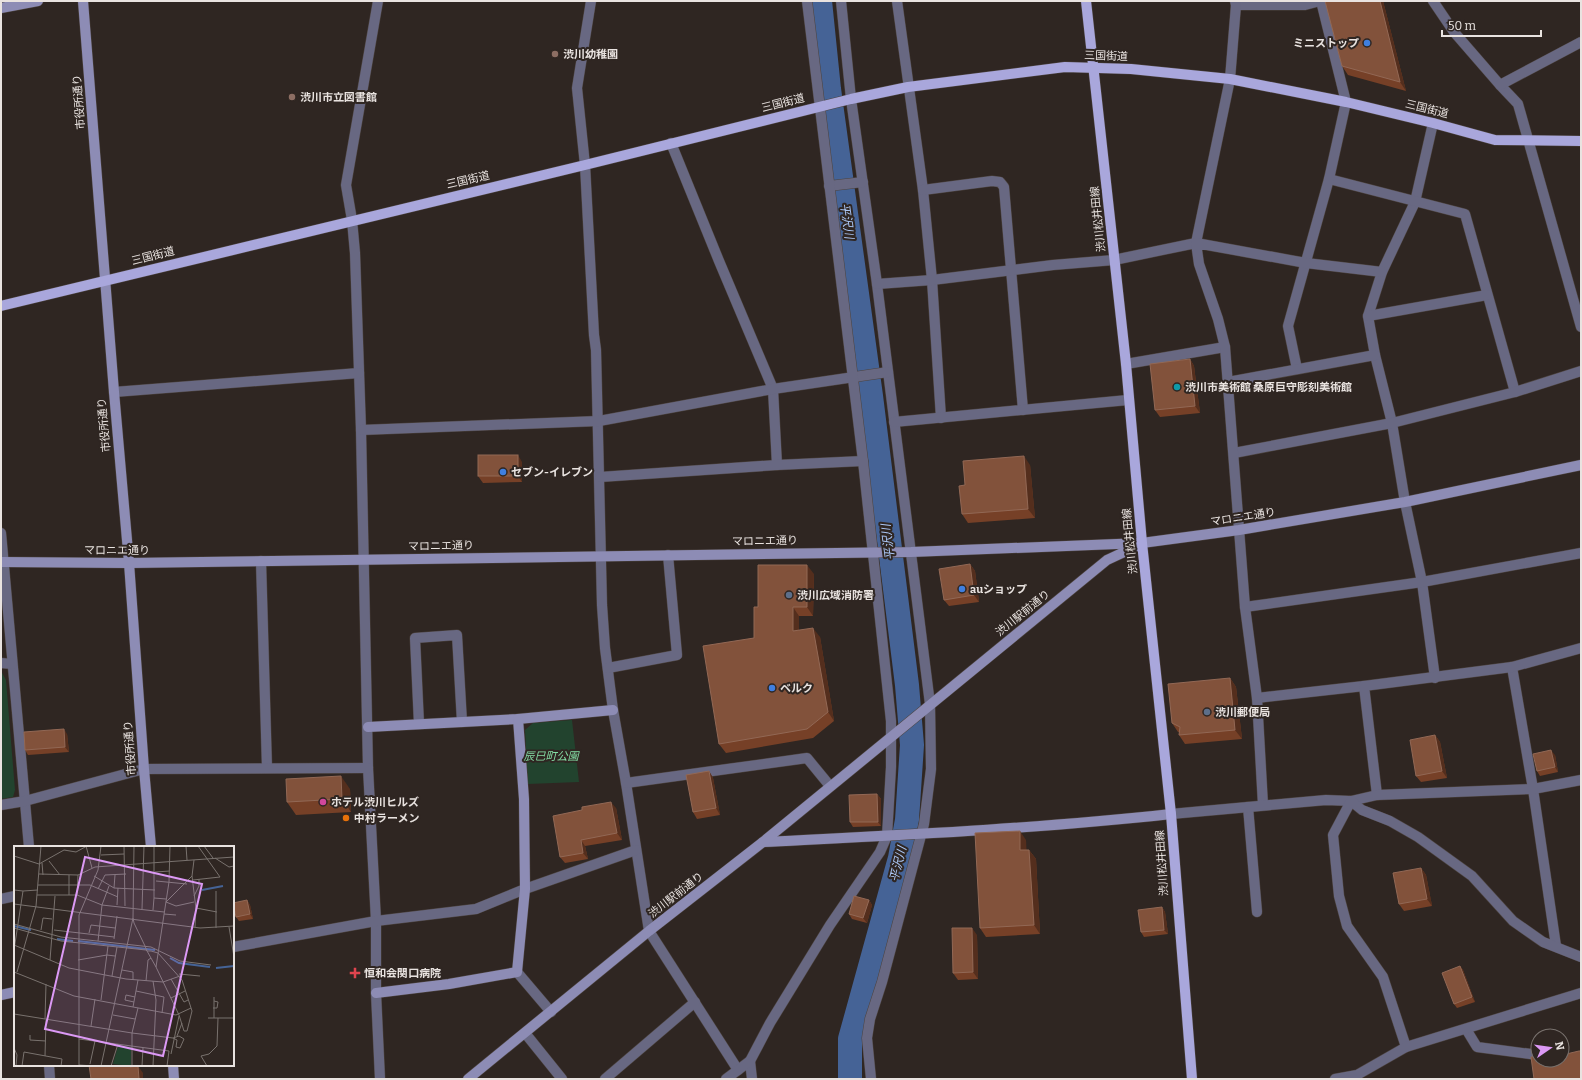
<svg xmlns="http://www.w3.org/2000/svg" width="1582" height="1080" font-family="Bitter,'Noto Sans JP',serif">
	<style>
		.green { fill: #22432e }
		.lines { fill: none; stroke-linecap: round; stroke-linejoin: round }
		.river { stroke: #456396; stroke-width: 24 }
		.street-casing { stroke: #4d4440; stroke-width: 11 }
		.secondary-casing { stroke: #4d4440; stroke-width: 11 }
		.primary-casing { stroke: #4d4440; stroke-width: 11 }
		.street { stroke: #686882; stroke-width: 10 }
		.secondary { stroke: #8d8cb5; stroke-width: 10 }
		.primary { stroke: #a9a7dc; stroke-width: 10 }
		.wall { fill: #764027 }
		.shaded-wall { fill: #542e1d }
		.building { fill: #82523b; stroke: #926855 }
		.shop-dot { fill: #3f7fe0; stroke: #2f2622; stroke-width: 1.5 }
		.education-dot { fill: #8d6e63; stroke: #2f2622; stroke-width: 1.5 }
		.culture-dot { fill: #0f9aa8; stroke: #2f2622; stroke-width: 1.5 }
		.service-dot { fill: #5c6f8a; stroke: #2f2622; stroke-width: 1.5 }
		.hotel-dot { fill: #d1479c; stroke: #2f2622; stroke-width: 1.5 }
		.food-dot { fill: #e8710a; stroke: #2f2622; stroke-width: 1.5 }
		.health-dot { fill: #e0444e; stroke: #2f2622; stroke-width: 1.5 }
		.labels { text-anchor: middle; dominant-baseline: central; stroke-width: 4; stroke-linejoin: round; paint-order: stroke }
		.poi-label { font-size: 11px; font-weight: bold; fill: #e9e3e0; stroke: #2f2622; text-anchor: start }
		.street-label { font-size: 11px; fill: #e9e3e0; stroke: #2f2622 }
		.park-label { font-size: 11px; font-style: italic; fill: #84dea5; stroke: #2f2622 }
		.water-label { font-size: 12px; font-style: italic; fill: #aac6f4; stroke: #2f2622 }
		.inset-river { fill: none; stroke: #456396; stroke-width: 2 }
		.inset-road { fill: none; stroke: #79726e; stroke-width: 1 }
		.view { fill: #dc99f5; fill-opacity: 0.15; stroke: #dc99f5; stroke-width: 2 }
		.inset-edge { fill: none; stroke: #e9e3e0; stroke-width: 2 }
	</style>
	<rect width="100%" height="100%" fill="#2f2622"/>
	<g class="green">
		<polygon points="1,671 6,680 15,790 13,797 1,799"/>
		<polygon points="572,720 579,782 528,784 525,730 533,723"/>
	</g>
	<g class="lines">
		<polyline class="river" points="820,1 829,89 871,396 907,685 912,745 907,820 900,858 850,1039 850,1079"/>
		<g class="street-casing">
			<g id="street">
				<polyline points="378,1 346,185 352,220 355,253 361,430 368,768 376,921 376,993 380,1079"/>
				<polyline points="591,1 577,88 585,165 594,335 596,350 602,605 605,648 613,710 626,783 649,931 738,1070"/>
				<polyline points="841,1 851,99 877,284 930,704 931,769 924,824 882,982 870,1019 867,1038 871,1079"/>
				<polyline points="897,1 923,190 932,280 941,418"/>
				<polyline points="1433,1 1454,32 1500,85 1518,104 1581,327"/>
				<polyline points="1236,5 1305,5 1320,1"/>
				<polyline points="1500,85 1581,42"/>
				<polyline points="1433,123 1415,202 1382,272 1368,316 1375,355 1392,423 1405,502 1422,582 1435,678"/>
				<polyline points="671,143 719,261 773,389 777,465"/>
				<polyline points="1329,179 1465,214 1515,392"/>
				<polyline points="829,186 863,182"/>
				<polyline points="923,190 992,181 1000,182 1004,187 1023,410"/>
				<polyline points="877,284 932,280 1053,265 1114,260 1196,243 1230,79 1236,5 1235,1"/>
				<polyline points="1368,316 1487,295"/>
				<polyline points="1126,364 1225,347"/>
				<polyline points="1297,369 1288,326 1329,179 1346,102 1321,1"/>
				<polyline points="1228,382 1375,355"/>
				<polyline points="114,392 359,373"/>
				<polyline points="894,422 1128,400"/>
				<polyline points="361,430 599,421 773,389 888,372"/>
				<polyline points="1234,453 1392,423 1515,392 1581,371"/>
				<polyline points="600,477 777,465 863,461"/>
				<polyline points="1,533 29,847"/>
				<polyline points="261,561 267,768"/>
				<polyline points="1245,607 1422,582 1581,553"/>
				<polyline points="1,663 12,664"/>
				<polyline points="1512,667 1533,789 1556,946"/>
				<polyline points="608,668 677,655 668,555"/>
				<polyline points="1257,698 1364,686"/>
				<polyline points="419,724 415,638 457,635 462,722"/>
				<polyline points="626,783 807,758 830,786"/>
				<polyline points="1377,795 1364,686 1512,667 1581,648"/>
				<polyline points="1,805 25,801 144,769 368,768"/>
				<polyline points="1263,805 1257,698 1245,607 1225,347 1218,319 1199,264 1196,243 1306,263 1382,272"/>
				<polyline points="1248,807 1257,912"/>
				<polyline points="1171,814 1326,800 1351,801 1377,795 1533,789 1581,780"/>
				<polyline points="1,899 15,896"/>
				<polyline points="233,947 376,921 476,909 525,889 636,850"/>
				<polyline points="517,972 551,1012"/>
				<polyline points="1466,1029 1477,1047 1538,1055"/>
				<polyline points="525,1033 562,1079"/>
				<polyline points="1406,1047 1383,977 1347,926 1339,896 1333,835 1351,801 1362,810 1390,821 1418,837 1472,876 1513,921 1543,942 1581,957"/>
				<polyline points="750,1061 752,1079"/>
				<polyline points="49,1065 50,1079"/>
				<polyline points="605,1079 695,1002"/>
				<polyline points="726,1079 750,1061 770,1023 830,925 880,852 887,836 891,767 891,721 863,461 807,1"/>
				<polyline points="1335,1079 1357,1075 1406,1047 1581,993"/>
			</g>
		</g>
		<g class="secondary-casing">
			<g id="secondary">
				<polyline points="83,1 114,392 129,563 144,769 151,847"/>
				<polyline points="1,8 38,1"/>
				<polyline points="1,562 129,563 911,552 1142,543 1239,530 1405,502 1581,465"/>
				<polyline points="368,727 518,719 613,710"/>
				<path d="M763,842C899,835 1035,829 1171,814"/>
				<polyline points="376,993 449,984 517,972 525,889 524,799 518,719"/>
				<polyline points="1,995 15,992"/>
				<polyline points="173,1065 174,1079"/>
				<polyline points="468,1079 649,931 763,842 1107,560 1137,546"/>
			</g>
		</g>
		<g class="primary-casing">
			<g id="primary">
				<polyline points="1086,1 1126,364 1142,543 1171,814 1192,1079"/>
				<polyline points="1,306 585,165 851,99 908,87 1065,67 1131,69 1230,79 1346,102 1433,123 1495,140 1581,141"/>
			</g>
		</g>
		<use href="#street" class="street"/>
		<use href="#secondary" class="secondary"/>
		<use href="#primary" class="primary"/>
	</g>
	<g class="wall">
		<polygon points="1383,1 1406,91 1348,75 1342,66"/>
		<polygon points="1190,359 1194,366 1200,413 1160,417 1155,410"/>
		<polygon points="522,462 522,482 483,483 478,476"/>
		<polygon points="1030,465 1035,518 968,523 962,514"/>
		<polygon points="970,564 975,571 979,602 949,606 944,600"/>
		<polygon points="814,574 813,616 799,616 799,630 820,637 834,721 813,738 726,753 719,744 754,638 758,607"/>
		<polygon points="1230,678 1236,687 1242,739 1185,744 1179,735 1179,732 1178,732 1172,723"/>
		<polygon points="67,734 69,752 28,755 25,750"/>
		<polygon points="1435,735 1440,742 1447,778 1421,782 1416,776"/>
		<polygon points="1555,755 1558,772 1540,776 1537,771"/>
		<polygon points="709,771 713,778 720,815 697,819 693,812"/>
		<polygon points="350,789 351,812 296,815 287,802"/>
		<polygon points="877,794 881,799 881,826 853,827 850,822"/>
		<polygon points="616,808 622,840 585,846 588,859 565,863 560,857"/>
		<polygon points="1026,840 1026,850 1029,850 1036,859 1040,934 986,937 980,928"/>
		<polygon points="1421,868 1426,875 1432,906 1404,911 1399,904"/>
		<polygon points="247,900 250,905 253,919 239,921 236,917"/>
		<polygon points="869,900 872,905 867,923 852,919 849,914"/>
		<polygon points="1162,907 1165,912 1168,934 1144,937 1141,932"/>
		<polygon points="977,935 978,979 958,980 953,973"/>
		<polygon points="1460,966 1463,970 1475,1002 1457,1008 1454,1004"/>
	</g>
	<g class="shaded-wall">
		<polygon points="1380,1 1383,1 1406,91 1400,82"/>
		<polygon points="1190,359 1194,366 1200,413 1195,406"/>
		<polygon points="518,455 522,462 522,482 518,476"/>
		<polygon points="1024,456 1030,465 1035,518 1028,509"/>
		<polygon points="970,564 975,571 979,602 974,595"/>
		<polygon points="807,565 814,574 813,616 807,607"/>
		<polygon points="793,607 799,616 799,640 793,631"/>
		<polygon points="813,628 820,637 834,721 828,712"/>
		<polygon points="1230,678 1236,687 1242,739 1235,730"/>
		<polygon points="64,729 67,734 69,752 65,747"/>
		<polygon points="1435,735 1440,742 1447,778 1442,771"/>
		<polygon points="1551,750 1555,755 1558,772 1555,767"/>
		<polygon points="709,771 713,778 720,815 716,808"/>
		<polygon points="341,776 350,789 351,812 342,799"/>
		<polygon points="877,794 881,799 881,826 878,822"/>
		<polygon points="611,802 616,808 622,840 617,833"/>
		<polygon points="1020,831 1026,840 1027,859 1020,850"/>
		<polygon points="581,840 585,846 588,859 583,853"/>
		<polygon points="1029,850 1036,859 1040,934 1034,925"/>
		<polygon points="1421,868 1426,875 1432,906 1427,899"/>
		<polygon points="247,900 250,905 253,919 250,914"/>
		<polygon points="869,900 872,905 867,923 863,918"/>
		<polygon points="1162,907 1165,912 1168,934 1164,930"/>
		<polygon points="972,928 977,935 978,979 973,972"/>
		<polygon points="1460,966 1463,970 1475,1002 1472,997"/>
		<polygon points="130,1065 134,1065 135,1074 130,1067"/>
		<polygon points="138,1066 143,1073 143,1079 139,1079"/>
	</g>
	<g class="building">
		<polygon points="1325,1 1380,1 1400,82 1342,66"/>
		<polygon points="1190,359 1195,406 1155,410 1150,364"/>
		<rect x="478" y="455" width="40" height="21"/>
		<polygon points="1024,456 1028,509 962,514 959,486 965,485 963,461"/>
		<polygon points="970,564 974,595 944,600 939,569"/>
		<polygon points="758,565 807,565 807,607 793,607 793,631 813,628 828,712 807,729 719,744 703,646 754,638 754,607 758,607"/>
		<polygon points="1230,678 1235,730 1179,735 1180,727 1172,723 1168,684"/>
		<polygon points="64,729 65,747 25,750 24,732"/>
		<polygon points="1435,735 1442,771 1416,776 1410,740"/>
		<polygon points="1551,750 1555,767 1537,771 1533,754"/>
		<polygon points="709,771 716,808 693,812 686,775"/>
		<polygon points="341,776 342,799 287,802 286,779"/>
		<polygon points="877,794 878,822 850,822 849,795"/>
		<polygon points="611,802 617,833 581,840 583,853 560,857 553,816 582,810 582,807"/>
		<polygon points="1020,831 1020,850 1029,850 1034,925 980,928 975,833"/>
		<polygon points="1421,868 1427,899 1399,904 1393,873"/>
		<polygon points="854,896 869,900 863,918 849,914"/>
		<polygon points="247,900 250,914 236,917 233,903"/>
		<polygon points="1162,907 1164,930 1141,932 1138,910"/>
		<polygon points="952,928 972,928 973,972 953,973"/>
		<polygon points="1460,966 1472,997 1454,1004 1442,973"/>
		<polygon points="1579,1051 1581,1051 1581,1079 1534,1079 1531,1057 1538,1056 1538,1060 1562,1060 1562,1055"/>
		<polygon points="89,1065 130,1065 130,1067 138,1066 139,1079 91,1079"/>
	</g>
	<g class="shop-dot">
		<circle cx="1367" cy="43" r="4"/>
		<circle cx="503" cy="472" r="4"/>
		<circle cx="962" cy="589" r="4"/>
		<circle cx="772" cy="688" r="4"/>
	</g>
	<g class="education-dot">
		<circle cx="555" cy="54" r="4"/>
		<circle cx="292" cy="97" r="4"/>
	</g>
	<circle class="culture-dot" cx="1177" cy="387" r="4"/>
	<g class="service-dot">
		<circle cx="789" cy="595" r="4"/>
		<circle cx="1207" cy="712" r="4"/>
	</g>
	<circle class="hotel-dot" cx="323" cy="802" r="4"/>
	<circle class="food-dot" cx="346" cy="818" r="4"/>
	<path class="health-dot" d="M353 967h4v4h4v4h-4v4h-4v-4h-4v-4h4z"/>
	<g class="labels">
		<g class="poi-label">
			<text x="1359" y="43" text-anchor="end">ミニストップ</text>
			<text x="563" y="54">渋川幼稚園</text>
			<text x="300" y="97">渋川市立図書館</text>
			<text x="1185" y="387">渋川市美術館 桑原巨守彫刻美術館</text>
			<text x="511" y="472">セブン-イレブン</text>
			<text x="970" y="589">auショップ</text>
			<text x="797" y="595">渋川広域消防署</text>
			<text x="780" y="688">ベルク</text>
			<text x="1215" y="712">渋川郵便局</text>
			<text x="331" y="802">ホテル渋川ヒルズ</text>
			<text x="354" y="818">中村ラーメン</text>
			<text x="364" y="973">恒和会関口病院</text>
		</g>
		<g class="street-label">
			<text transform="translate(1106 56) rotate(2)">三国街道</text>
			<text transform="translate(79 102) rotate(-94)">市役所通り</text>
			<text transform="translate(783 103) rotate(-14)">三国街道</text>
			<text transform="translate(1427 109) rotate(14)">三国街道</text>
			<text transform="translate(468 180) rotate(-13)">三国街道</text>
			<text transform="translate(1098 219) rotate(-96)">渋川松井田線</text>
			<text transform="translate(153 256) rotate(-14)">三国街道</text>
			<text transform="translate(104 425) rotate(-95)">市役所通り</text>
			<text transform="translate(1243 517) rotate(-9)">マロニエ通り</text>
			<text transform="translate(765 541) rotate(-1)">マロニエ通り</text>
			<text transform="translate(1130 541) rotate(-96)">渋川松井田線</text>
			<text transform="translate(441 546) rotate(-1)">マロニエ通り</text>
			<text x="117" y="550">マロニエ通り</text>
			<text transform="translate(1023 613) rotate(-39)">渋川駅前通り</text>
			<text transform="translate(130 748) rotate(-94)">市役所通り</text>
			<text transform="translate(1162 863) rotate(-94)">渋川松井田線</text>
			<text transform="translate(676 895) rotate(-38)">渋川駅前通り</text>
		</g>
		<g class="park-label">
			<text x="551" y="756">辰巳町公園</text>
		</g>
		<g class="water-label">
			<text transform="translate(847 221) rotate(82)">平沢川</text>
			<text transform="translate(888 542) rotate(-97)">平沢川</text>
			<text transform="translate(898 864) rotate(-76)">平沢川</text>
		</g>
	</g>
	<g transform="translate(14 846)">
		<rect width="220" height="220" fill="#2f2622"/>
		<path d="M104,200L117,201V220L99,218Z" fill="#22432e"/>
		<path class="inset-river" d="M188,44L209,40M0,80L17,84M43,93L59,95M64,95L141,104M156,112L165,117L196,121M202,122L220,120"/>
		<path class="inset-road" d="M72,0L78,22M110,0L111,60M140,0V52L152,53M172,0L173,14M190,0L199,12M87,9L110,8M0,10L25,18L50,4L62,6L73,0M201,12L215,21L220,20M180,14L178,30L182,63L181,81M35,15L46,29M28,17L29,29M141,26L156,25M25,28L64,29L81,21L220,11M80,30L100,42L141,44M178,30L152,56L162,60L180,56M179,34L206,31L184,0M142,35L173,38M24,39H76L104,51M95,40L88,59L150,66M100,42L101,29M84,43L91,29L112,28M0,44L9,45L0,104M9,45L24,44M23,49H63L88,59L84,95M55,49V29M63,49L64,29M180,50L185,40V33M0,58L186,82L220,80M103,59L104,42M182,62L203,66M128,63L130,0M139,64L140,52M150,68L162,69M0,78L47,91L137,101L166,115L197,119M215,81L220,111M0,82L47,95L132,104L133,105H137L144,107L168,134L178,165L173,185H170L165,169L142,121L133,105L131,100L120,77L119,72M202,82V45M27,84L29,72L38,73M40,84L100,91M75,87L77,79L101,82M100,93L103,70M0,99L55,122L112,133L149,136L166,130M36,114L41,50M64,114L93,109L101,110M142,121L155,36L156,0M108,124L119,126V134M0,126L60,150L162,169L177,162M3,126L22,60L27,0M165,128L186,130M98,130L103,101M157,133L170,156L174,154M132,135L134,114L137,112M122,145L150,151L148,167M200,151V172M157,152L171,145M87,154L94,100M120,156L111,154L112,149L121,151M119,161L124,134M199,162H203L204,156L200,155M0,168L118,187L159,192L165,190L170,193L166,202L162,201L163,194L159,192M99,169L121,173M194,172H220M31,173L32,138M77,180L81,153M16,189V194L32,195M163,190L168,177M65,193L155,205L153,220M0,202L3,209L2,220M157,208L165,170M31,210L32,174M76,218L81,195M65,219L80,220M8,220L10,206L48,213L47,220M65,220V69L84,24L87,0M87,220L119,72L120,0M97,220L104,198M118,220V187L124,162M128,220L129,202M139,220L142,154L139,135M193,220L187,210L195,208L203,200L204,172"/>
		<path class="view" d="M71,11L188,38L149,210L31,183Z"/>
		<rect width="220" height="220" class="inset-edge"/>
	</g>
	<rect width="1582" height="1080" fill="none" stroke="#e9e3e0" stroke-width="4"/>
	<g transform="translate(1550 1048) rotate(77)"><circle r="19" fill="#2f2622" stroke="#79726e"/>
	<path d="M0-3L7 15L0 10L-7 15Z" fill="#dc99f5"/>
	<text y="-6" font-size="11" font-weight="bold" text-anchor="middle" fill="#e9e3e0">N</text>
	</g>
	<path d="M1442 30v6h99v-6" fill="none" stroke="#e9e3e0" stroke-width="2"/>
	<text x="1448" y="30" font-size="12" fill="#e9e3e0" stroke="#2f2622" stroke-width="3" paint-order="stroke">50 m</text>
</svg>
